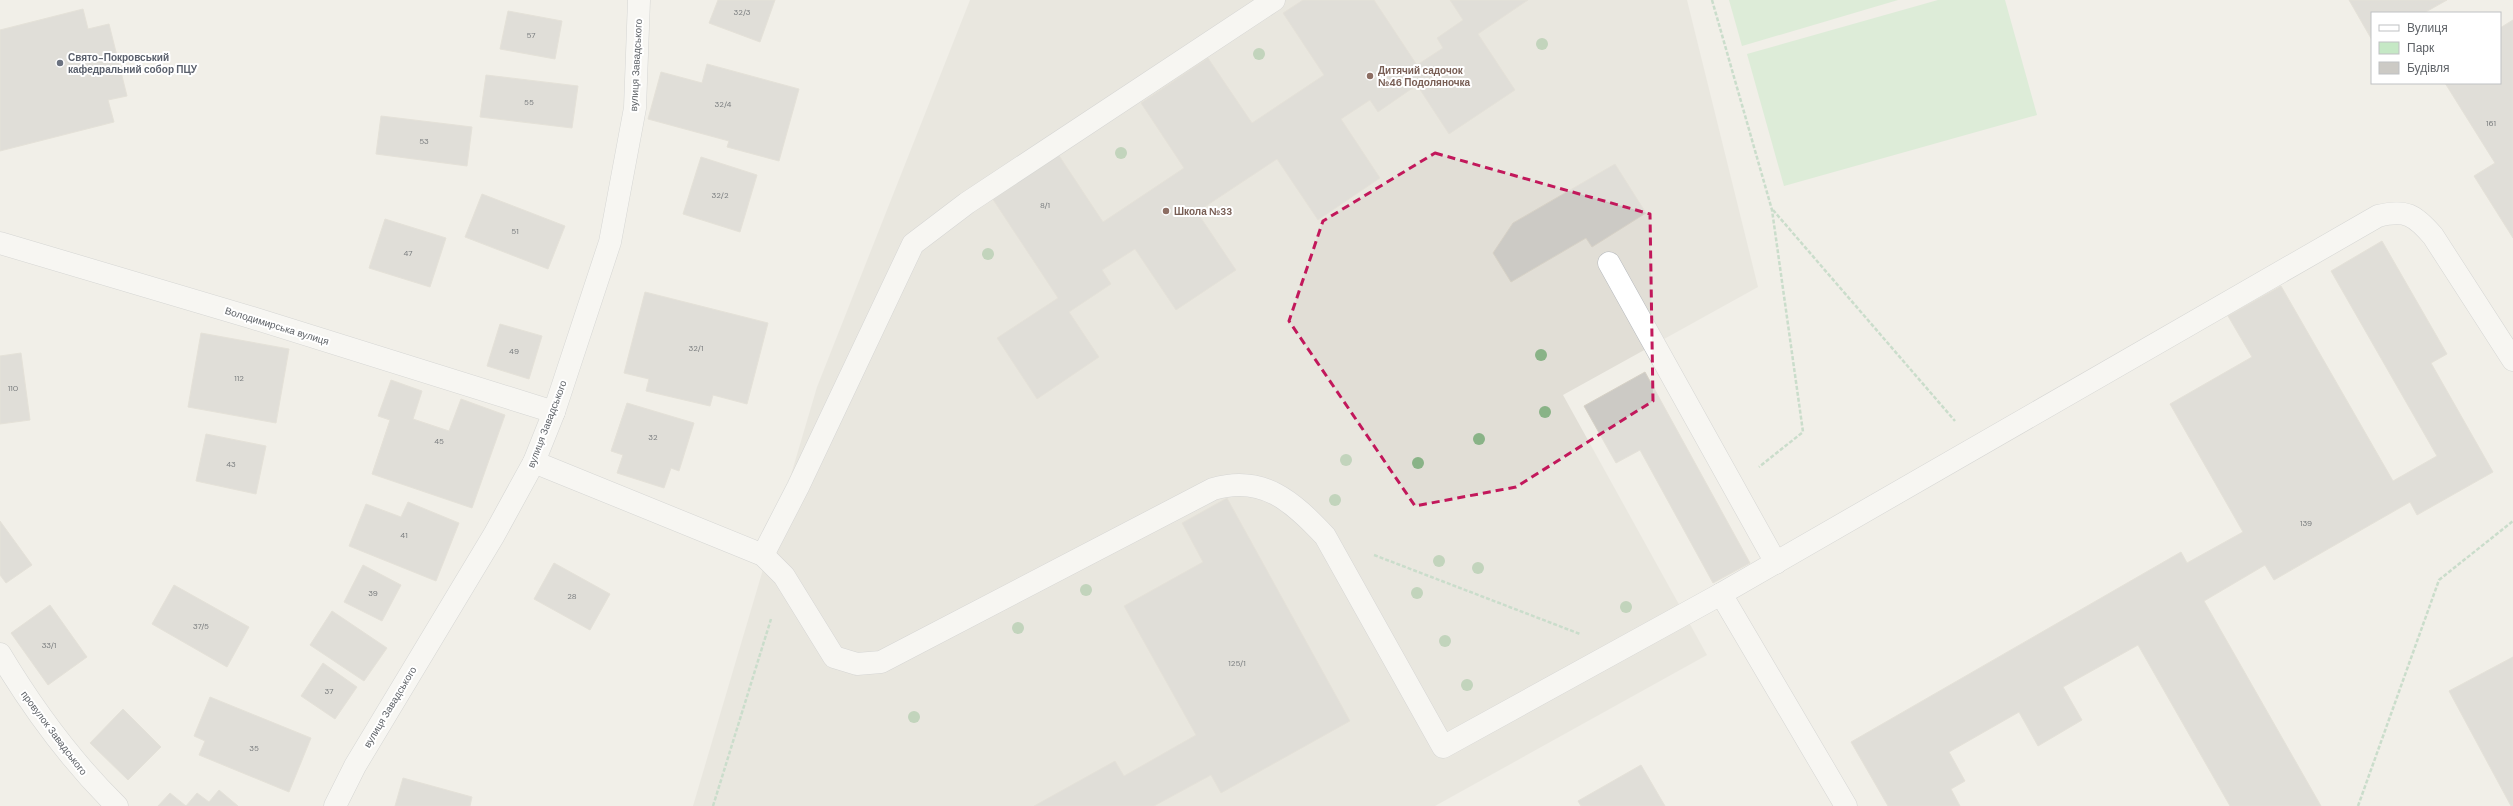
<svg xmlns="http://www.w3.org/2000/svg" width="2513" height="806" font-family="'DM Sans',sans-serif">
	<style>
		.education { fill: #e1ded6 }
		.green { fill: #c5e8c5 }
		.building { fill: #cccac5; stroke: #d6d1c6 }
		.lines { fill: none; stroke-linecap: round; stroke-linejoin: round }
		.minor-casing { stroke: #b5b8bc; stroke-width: 23 }
		.path { stroke: #9cc7a9; stroke-width: 2.5; stroke-dasharray: 4 2; stroke-linecap: butt }
		.minor { stroke: #fff; stroke-width: 22 }
		.tree { fill: #89b387 }
		.marked { fill: none; stroke: #c2185b; stroke-width: 3; stroke-dasharray: 8 5; stroke-linejoin: round }
		.worship-dot { fill: #6b7280; stroke: #fff; stroke-width: 1.5 }
		.education-dot { fill: #8d6e63; stroke: #fff; stroke-width: 1.5 }
		.labels { text-anchor: middle; dominant-baseline: central; stroke-width: 4; stroke-linejoin: round; paint-order: stroke }
		.number-label { font-size: 8px; fill: #7a7d7f }
		.worship-label { font-size: 10px; font-weight: bold; fill: #5b616d; stroke: #fff; text-anchor: start }
		.street-label { font-size: 10px; fill: #5f6368; stroke: #fff }
		.education-label { font-size: 10px; font-weight: bold; fill: #785e54; stroke: #fff; text-anchor: start }
	</style>
	<rect width="100%" height="100%" fill="#f1efe8"/>
	<polygon class="education" points="970,0 1687,0 1758,287 1563,395 1707,655 1435,806 693,806 817,387"/>
	<g class="green">
		<polygon points="1729,0 1898,0 1742,46"/>
		<polygon points="1938,0 2005,0 2037,115 1784,186 1747,54"/>
	</g>
	<g class="building">
		<polygon points="718,0 775,0 760,42 709,23"/>
		<polygon points="1303,0 1374,0 1417,65 1443,48 1437,38 1463,20 1450,0 1528,0 1478,34 1515,90 1449,134 1417,85 1378,112 1370,100 1341,119 1380,178 1318,220 1277,159 1197,212 1236,270 1176,310 1135,249 1102,270 1111,284 1069,312 1099,357 1037,399 997,338 1058,298 992,198 1058,154 1103,222 1184,168 1141,103 1208,58 1252,123 1324,75 1283,13"/>
		<polygon points="2349,0 2447,0 2424,13 2372,13 2372,40"/>
		<polygon points="83,9 88,29 109,24 127,96 108,100 114,122 0,151 0,30"/>
		<polygon points="508,11 562,21 555,59 500,49"/>
		<polygon points="2513,20 2513,238 2474,176 2495,163 2445,83 2500,83 2500,28"/>
		<polygon points="707,64 799,89 779,161 727,147 729,141 648,119 661,72 702,83"/>
		<polygon points="486,75 578,86 572,128 480,117"/>
		<polygon points="381,116 472,127 467,166 376,154"/>
		<polygon points="701,157 757,175 740,232 683,214"/>
		<polygon points="1615,164 1646,213 1592,247 1586,238 1511,282 1493,253 1513,223"/>
		<polygon points="482,194 565,226 548,269 465,237"/>
		<polygon points="385,219 446,238 430,287 369,268"/>
		<polygon points="2382,241 2447,354 2431,363 2493,472 2417,515 2410,502 2274,580 2265,565 2204,601 2321,806 2230,806 2138,645 2063,687 2082,720 2038,746 2019,712 1949,752 1965,781 1951,789 1960,806 1888,806 1851,742 2181,552 2187,563 2243,532 2170,404 2252,357 2228,316 2281,286 2393,481 2437,456 2331,271"/>
		<polygon points="645,292 768,323 747,404 713,395 710,406 646,391 649,379 624,373"/>
		<polygon points="500,324 542,336 529,379 487,366"/>
		<polygon points="201,333 289,349 276,423 188,407"/>
		<polygon points="21,353 30,420 0,424 0,356"/>
		<polygon points="1645,372 1750,563 1713,583 1640,450 1616,463 1584,406"/>
		<polygon points="391,380 422,391 413,419 449,431 461,399 505,415 472,508 372,474 390,420 378,416"/>
		<polygon points="627,403 694,423 679,471 671,468 664,488 617,473 623,455 611,451"/>
		<polygon points="206,434 266,446 256,494 196,481"/>
		<polygon points="1227,498 1350,721 1221,793 1211,775 1154,806 1034,806 1115,761 1124,776 1196,735 1124,606 1203,562 1182,523"/>
		<polygon points="408,502 459,523 436,581 349,546 366,504 401,517"/>
		<polygon points="0,521 32,565 6,583 0,575"/>
		<polygon points="554,563 610,594 590,630 534,599"/>
		<polygon points="363,565 401,585 382,621 344,602"/>
		<polygon points="174,585 249,627 227,667 152,624"/>
		<polygon points="50,605 87,657 48,685 11,633"/>
		<polygon points="332,611 387,648 364,681 310,645"/>
		<polygon points="2513,657 2513,806 2511,806 2449,691"/>
		<polygon points="323,663 357,687 335,719 301,696"/>
		<polygon points="210,697 311,738 289,792 199,755 205,741 194,736"/>
		<polygon points="123,709 161,747 128,780 90,743"/>
		<polygon points="1641,765 1665,806 1581,806 1578,801"/>
		<polygon points="403,778 472,797 470,806 395,806"/>
		<polygon points="219,790 238,806 186,806 197,793 209,802"/>
		<polygon points="170,793 186,806 158,806"/>
	</g>
	<g class="lines">
		<g class="minor-casing">
			<g id="minor">
				<polyline points="0,243 253,318 554,412"/>
				<polyline points="1609,263 1776,563"/>
				<path d="M534,462L763,555L784,576L834,657L857,664L881,662L1213,489C1263,474 1293,502 1325,536L1443,747L1721,594"/>
				<polyline points="763,555 798,487 913,244 967,203 1274,0"/>
				<path d="M0,654C33,709 71,761 117,806"/>
				<polyline points="335,806 355,766 494,535 534,462 554,412 610,242 635,108 639,0"/>
				<path d="M1846,806L1721,594L2378,216C2406,209 2415,215 2433,236L2513,360"/>
			</g>
		</g>
		<g class="path">
			<polyline points="1712,0 1772,210 1803,432 1759,467"/>
			<polyline points="1773,210 1955,421"/>
			<polyline points="1374,555 1580,634"/>
			<polyline points="713,806 771,619"/>
			<polyline points="2358,806 2439,580 2513,521"/>
		</g>
		<use href="#minor" class="minor"/>
	</g>
	<g class="tree">
		<circle cx="1542" cy="44" r="6"/>
		<circle cx="1259" cy="54" r="6"/>
		<circle cx="1121" cy="153" r="6"/>
		<circle cx="988" cy="254" r="6"/>
		<circle cx="1541" cy="355" r="6"/>
		<circle cx="1545" cy="412" r="6"/>
		<circle cx="1479" cy="439" r="6"/>
		<circle cx="1346" cy="460" r="6"/>
		<circle cx="1418" cy="463" r="6"/>
		<circle cx="1335" cy="500" r="6"/>
		<circle cx="1439" cy="561" r="6"/>
		<circle cx="1478" cy="568" r="6"/>
		<circle cx="1086" cy="590" r="6"/>
		<circle cx="1417" cy="593" r="6"/>
		<circle cx="1626" cy="607" r="6"/>
		<circle cx="1018" cy="628" r="6"/>
		<circle cx="1445" cy="641" r="6"/>
		<circle cx="1467" cy="685" r="6"/>
		<circle cx="914" cy="717" r="6"/>
	</g>
	<path d="M0 0H2513V806H0ZM1435,153L1650,214L1653,401L1516,487L1415,506L1289,321L1323,221Z" fill="#f1efe8" fill-opacity=".55" fill-rule="evenodd"/>
	<path class="marked" d="M1435,153L1650,214L1653,401L1516,487L1415,506L1289,321L1323,221Z"/>
	<circle class="worship-dot" cx="60" cy="63" r="4"/>
	<g class="education-dot">
		<circle cx="1370" cy="76" r="4"/>
		<circle cx="1166" cy="211" r="4"/>
	</g>
	<g class="labels">
		<g class="number-label">
			<text x="742" y="12">32/3</text>
			<text x="531" y="35">57</text>
			<text x="529" y="102">55</text>
			<text x="723" y="104">32/4</text>
			<text x="2491" y="123">161</text>
			<text x="424" y="141">53</text>
			<text x="720" y="195">32/2</text>
			<text x="1045" y="205">8/1</text>
			<text x="515" y="231">51</text>
			<text x="408" y="253">47</text>
			<text x="696" y="348">32/1</text>
			<text x="514" y="351">49</text>
			<text x="239" y="378">112</text>
			<text x="13" y="388">110</text>
			<text x="653" y="437">32</text>
			<text x="439" y="441">45</text>
			<text x="231" y="464">43</text>
			<text x="2306" y="523">139</text>
			<text x="404" y="535">41</text>
			<text x="373" y="593">39</text>
			<text x="572" y="596">28</text>
			<text x="201" y="626">37/5</text>
			<text x="49" y="645">33/1</text>
			<text x="1237" y="663">125/1</text>
			<text x="329" y="691">37</text>
			<text x="254" y="748">35</text>
		</g>
		<g class="worship-label">
			<text x="68" y="57">Свято-Покровський<tspan x="68" dy="12">кафедральний собор ПЦУ</tspan></text>
		</g>
		<g class="street-label">
			<text transform="translate(636 65) rotate(-87)">вулиця Завадського</text>
			<text transform="translate(277 326) rotate(17)">Володимирська вулиця</text>
			<text transform="translate(547 424) rotate(-69)">вулиця Завадського</text>
			<text transform="translate(390 707) rotate(-59)">вулиця Завадського</text>
			<text transform="translate(54 733) rotate(53)">провулок Завадського</text>
		</g>
		<g class="education-label">
			<text x="1378" y="70">Дитячий садочок<tspan x="1378" dy="12">№46 Подоляночка</tspan></text>
			<text x="1174" y="211">Школа №33</text>
		</g>
	</g>
	<rect x="2371" y="12" width="130" height="72" fill="#ffffff" stroke="#bfc1c3"/>
	<rect x="2379" y="25" width="20" height="6" fill="#ffffff" stroke="#bfc1c3"/>
	<text x="2407" y="32" font-size="12" fill="#5f6368">Вулиця</text>
	<rect x="2379" y="42" width="20" height="12" fill="#c5e8c5" stroke="#bfc1c3"/>
	<text x="2407" y="52" font-size="12" fill="#5f6368">Парк</text>
	<rect x="2379" y="62" width="20" height="12" fill="#cccac5" stroke="#bfc1c3"/>
	<text x="2407" y="72" font-size="12" fill="#5f6368">Будівля</text>
</svg>
